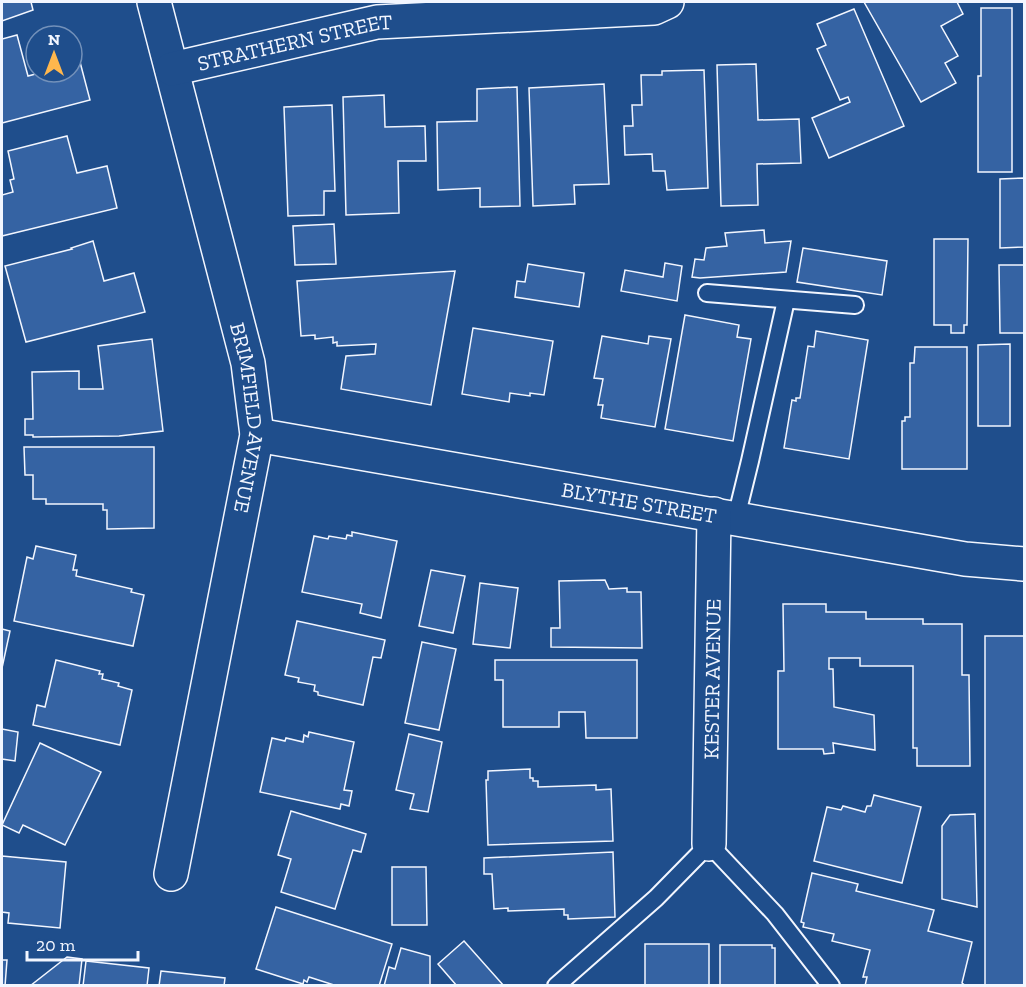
<svg xmlns="http://www.w3.org/2000/svg" width="1026" height="987" font-family="'Zilla Slab',serif">
	<style>
		.building { fill: #3563a3; stroke: #f2f6ff; stroke-width: 1.5 }
		.lines { fill: none; stroke-linecap: round; stroke-linejoin: round }
		.service-casing { stroke: #f2f6ff; stroke-width: 20 }
		.minor-casing { stroke: #f2f6ff; stroke-width: 36 }
		.service { stroke: #1f4e8c; stroke-width: 16 }
		.minor { stroke: #1f4e8c; stroke-width: 33 }
		.labels { text-anchor: middle; dominant-baseline: central; stroke-width: 4.5; stroke-linejoin: round; paint-order: stroke }
		.street-label { font-size: 21px; fill: #f2f6ff; stroke: #1f4e8c }
	</style>
	<rect width="100%" height="100%" fill="#1f4e8c"/>
	<g class="building">
		<polygon points="2,2 31,2 33,10 2,21"/>
		<polygon points="864,2 957,2 963,14 941,26 958,56 945,63 956,83 921,102"/>
		<polygon points="981,8 1012,8 1012,172 978,172 978,76 981,76"/>
		<polygon points="854,9 904,126 829,158 812,118 850,102 848,97 840,100 817,49 826,45 817,24"/>
		<polygon points="17,35 28,76 43,72 72,72 72,64 80,62 90,100 2,123 2,39"/>
		<polygon points="756,64 758,120 799,119 801,163 757,164 758,205 721,206 717,65"/>
		<polygon points="704,70 708,188 667,190 665,171 653,171 652,154 625,155 624,126 633,126 632,105 642,105 641,75 662,75 662,71"/>
		<polygon points="604,84 609,184 574,185 575,204 533,206 529,88"/>
		<polygon points="517,87 520,206 480,207 480,188 438,190 437,122 477,121 477,89"/>
		<polygon points="384,95 385,127 425,126 426,161 398,161 399,213 346,215 343,97"/>
		<polygon points="332,105 335,191 324,191 324,215 288,216 284,107"/>
		<polygon points="67,136 77,173 107,166 117,208 2,236 2,195 13,192 10,180 14,179 8,151"/>
		<polygon points="1024,178 1024,247 1000,248 1000,179"/>
		<polygon points="334,224 336,264 295,265 293,226"/>
		<polygon points="764,230 765,243 791,241 786,272 700,278 692,277 695,259 704,260 706,248 727,246 725,233"/>
		<polygon points="934,239 968,239 967,325 964,325 964,333 951,333 951,325 934,325"/>
		<polygon points="93,241 104,281 134,273 145,312 26,342 5,266 72,249 71,248"/>
		<polygon points="803,248 887,261 882,295 797,282"/>
		<polygon points="665,263 682,266 677,301 621,291 625,270 663,277"/>
		<polygon points="528,264 584,273 579,307 515,297 517,281 525,282"/>
		<polygon points="999,265 1024,265 1024,333 1000,333"/>
		<polygon points="455,271 431,405 341,389 346,356 375,354 376,344 337,346 337,342 333,343 333,337 315,339 315,335 301,336 297,281"/>
		<polygon points="685,315 739,325 737,337 751,339 733,441 665,429"/>
		<polygon points="473,328 553,341 544,395 530,393 530,396 510,393 509,402 462,394"/>
		<polygon points="816,331 868,340 849,459 784,448 792,400 796,401 796,398 800,398 808,346 814,347"/>
		<polygon points="602,336 648,344 649,336 671,339 655,427 601,418 603,405 598,405 603,379 594,378"/>
		<polygon points="152,339 163,431 119,436 33,437 33,435 25,435 25,419 33,419 32,372 79,371 79,389 103,389 98,346"/>
		<polygon points="1010,344 1010,426 978,426 978,345"/>
		<polygon points="915,347 967,347 967,469 902,469 902,421 905,421 905,417 910,417 910,363 914,363"/>
		<polygon points="24,447 154,447 154,528 107,529 107,510 103,510 103,504 46,504 46,499 33,499 33,475 25,475"/>
		<polygon points="352,532 397,541 381,618 360,613 362,604 302,592 314,536 328,539 329,536 346,539 347,535 352,536"/>
		<polygon points="36,546 76,555 73,570 77,570 76,576 132,589 131,592 144,595 133,646 14,621 27,557 33,559"/>
		<polygon points="431,570 465,576 453,633 419,626"/>
		<polygon points="605,580 609,589 627,588 627,592 641,592 642,648 551,647 551,628 560,628 559,581"/>
		<polygon points="480,583 518,588 510,648 473,644"/>
		<polygon points="783,604 826,604 826,612 866,612 866,619 923,619 923,624 962,624 962,675 969,675 970,766 917,766 917,748 913,748 913,666 860,666 860,658 829,658 829,669 833,669 834,707 874,715 875,750 833,743 834,753 824,754 823,749 778,749 778,671 784,671"/>
		<polygon points="297,621 385,640 381,658 373,657 363,705 318,695 318,692 314,691 315,685 298,682 299,678 285,675"/>
		<polygon points="2,629 10,631 2,668"/>
		<rect x="985" y="636" width="39" height="350"/>
		<polygon points="422,642 456,649 439,730 405,723"/>
		<polygon points="56,660 100,671 99,674 103,674 102,679 119,683 118,686 132,690 120,745 33,725 37,705 45,707"/>
		<polygon points="495,660 637,660 637,738 586,738 585,712 559,712 559,727 503,727 503,680 495,680"/>
		<polygon points="2,729 18,732 15,761 2,759"/>
		<polygon points="309,732 354,742 344,790 352,791 349,806 341,804 340,809 260,792 272,738 285,741 286,738 303,742 304,735 308,737"/>
		<polygon points="409,734 442,742 428,812 410,809 414,794 396,790"/>
		<polygon points="40,743 101,772 65,845 23,825 19,833 2,825"/>
		<polygon points="530,769 530,778 533,778 533,781 538,781 538,787 596,785 596,790 611,789 613,841 488,845 486,780 488,780 488,771"/>
		<polygon points="874,795 921,807 902,883 814,861 827,807 841,810 843,806 865,812 867,806 871,806"/>
		<polygon points="291,811 366,834 361,852 353,850 335,909 281,892 291,859 278,855"/>
		<polygon points="975,814 977,907 942,899 942,826 950,815"/>
		<polygon points="613,852 615,917 568,919 568,915 564,915 564,909 508,911 508,908 494,909 492,874 484,874 484,858"/>
		<polygon points="2,856 66,862 60,928 8,923 9,913 2,912"/>
		<polygon points="392,867 426,867 427,925 392,925"/>
		<polygon points="812,873 858,884 856,891 934,910 928,931 972,942 962,983 966,986 865,986 867,977 863,977 870,950 832,941 834,934 803,927 804,923 801,922"/>
		<polygon points="276,907 392,944 379,986 337,986 309,977 307,982 304,980 303,984 256,969"/>
		<polygon points="464,941 504,986 457,986 438,964"/>
		<rect x="645" y="944" width="64" height="42"/>
		<polygon points="720,945 772,945 772,948 775,948 775,986 720,986"/>
		<polygon points="401,948 430,956 430,986 384,986 389,967 395,969"/>
		<polygon points="67,957 82,959 79,986 30,986"/>
		<polygon points="2,960 7,960 5,986 2,986"/>
		<polygon points="86,961 149,968 147,986 83,986"/>
		<polygon points="161,971 225,978 224,986 159,986"/>
	</g>
	<g class="lines">
		<g class="service-casing">
			<g id="service">
				<polyline points="707,293 855,305"/>
				<polyline points="736,518 750,461 786,300"/>
				<polyline points="556,986 656,898 709,844 775,914 831,986"/>
			</g>
		</g>
		<g class="minor-casing">
			<g id="minor">
				<path id="s1" d="M154,2L248,363L257,435L171,874"/>
				<path id="s2" d="M172,69L377,22L654,8L667,2"/>
				<path id="s3" d="M257,435L965,559L1024,564"/>
				<path id="s4" d="M709,844L714,514"/>
			</g>
		</g>
		<use href="#service" class="service"/>
		<use href="#minor" class="minor"/>
	</g>
	<g class="labels">
		<g class="street-label">
			<text stroke="none"><textPath href="#s2" startOffset="126">STRATHERN STREET</textPath></text>
			<text stroke="none"><textPath href="#s1" startOffset="428">BRIMFIELD AVENUE</textPath></text>
			<text stroke="none"><textPath href="#s3" startOffset="388">BLYTHE STREET</textPath></text>
			<text stroke="none"><textPath href="#s4" startOffset="165">KESTER AVENUE</textPath></text>
		</g>
	</g>
	<rect width="1026" height="987" fill="none" stroke="#f2f6ff" stroke-width="6"/>
	<g transform="translate(54 54)"><circle r="28" fill="#1f4e8c" stroke="#7391ba" stroke-width="1.5"/>
	<path d="M0-4.5L10 22L0 15L-10 22Z" fill="#ffb74d"/>
	<text y="-9" font-size="16" font-weight="bold" text-anchor="middle" fill="#f2f6ff">N</text>
	</g>
	<path d="M27 951v9h111v-9" fill="none" stroke="#f2f6ff" stroke-width="3"/>
	<text x="36" y="951" font-size="18" fill="#f2f6ff" stroke="#1f4e8c" stroke-width="4.5" paint-order="stroke">20 m</text>
</svg>
